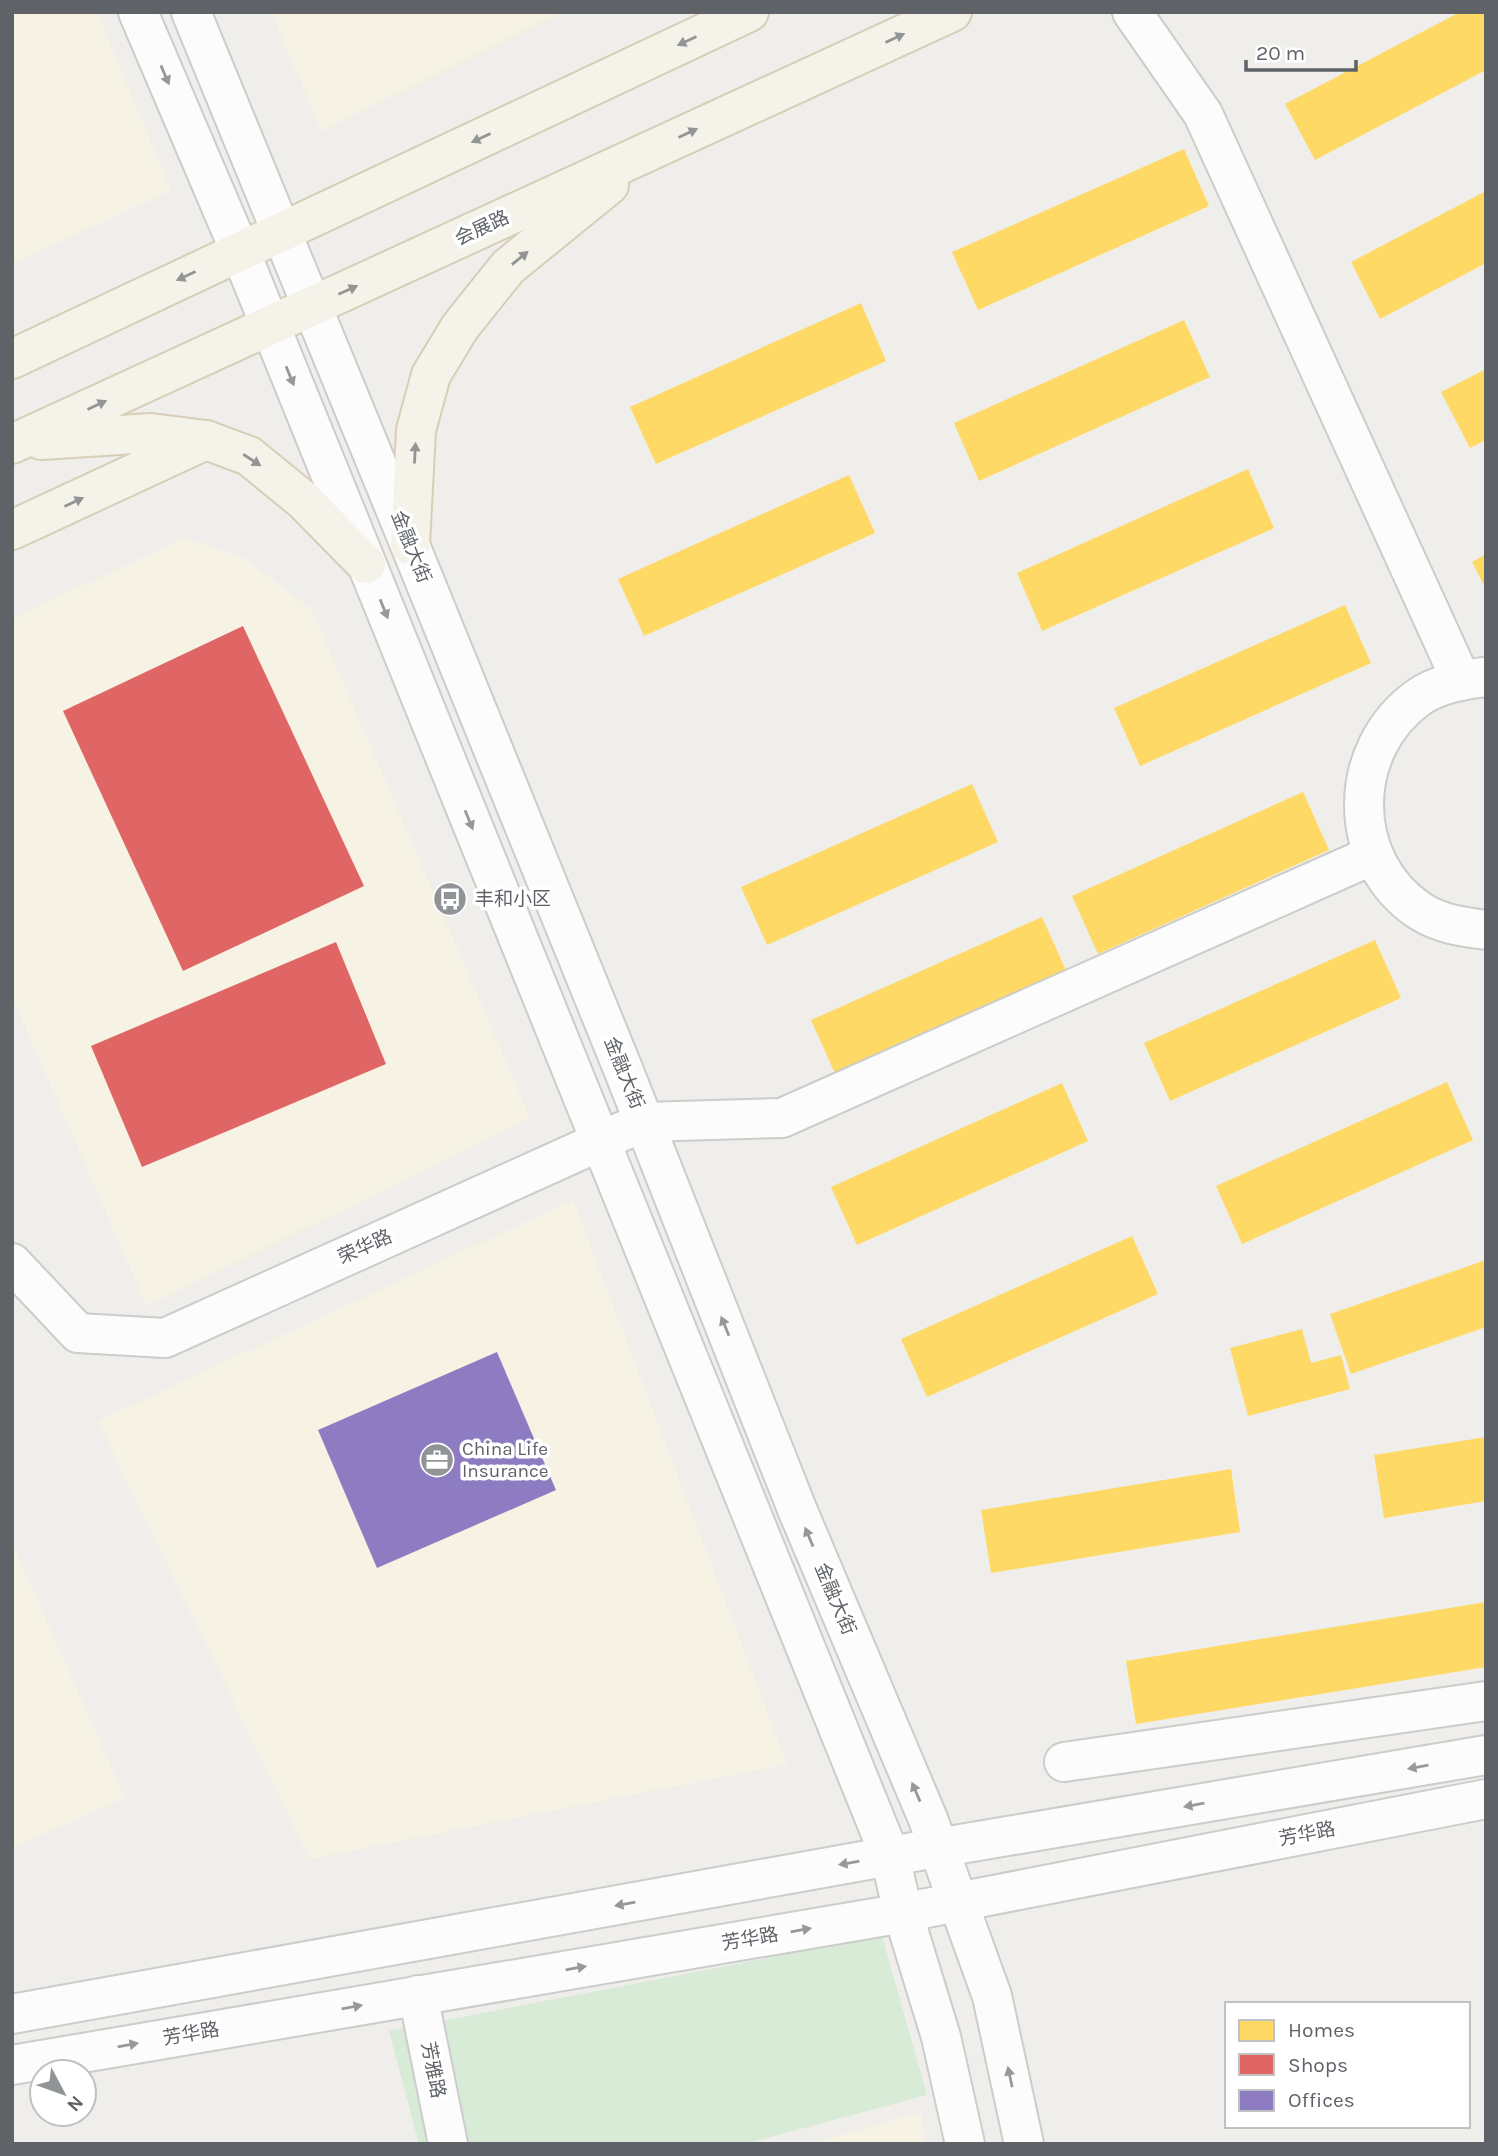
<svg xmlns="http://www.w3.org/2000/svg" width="1498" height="2156" font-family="Karla,'Noto Sans SC',sans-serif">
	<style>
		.commercial { fill: #f7f3e4 }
		.grass { fill: #d8ebd6 }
		.homes { fill: #ffd966 }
		.shops { fill: #e06666 }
		.offices { fill: #8e7cc3 }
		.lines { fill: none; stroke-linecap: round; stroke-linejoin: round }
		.minor-casing { stroke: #cbcccc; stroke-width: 42 }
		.major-casing { stroke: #d7ceb8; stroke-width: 42 }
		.minor { stroke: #fdfcfc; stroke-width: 38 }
		.major { stroke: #f4f2e9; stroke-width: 38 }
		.oneway { fill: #939595 }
		.oneway2 { fill: #96999c }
		.labels { text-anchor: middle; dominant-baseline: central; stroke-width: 7; stroke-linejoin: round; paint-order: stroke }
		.street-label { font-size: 19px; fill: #5f6368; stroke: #fff }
		.poi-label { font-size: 19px; fill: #5f6368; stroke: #fff; text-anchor: start }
	</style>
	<rect width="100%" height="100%" fill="#efeeea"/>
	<g class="commercial">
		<polygon points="12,12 97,12 171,191 12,263"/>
		<polygon points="271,12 561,12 322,131"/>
		<polygon points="184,538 243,557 312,610 530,1118 147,1306 12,996 12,619"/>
		<polygon points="573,1200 787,1764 310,1859 98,1421"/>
		<polygon points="12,1543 125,1798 12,1848"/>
		<polygon points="921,2113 925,2144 808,2144"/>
	</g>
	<polygon class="grass" points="882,1936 927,2095 744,2144 419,2144 389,2031"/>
	<g class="homes">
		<polygon points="1460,12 1486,12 1486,70 1315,160 1285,104"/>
		<polygon points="1184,149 1209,206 978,310 952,252"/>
		<polygon points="1486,191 1486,263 1380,319 1351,262"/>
		<polygon points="861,303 886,361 656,464 630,407"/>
		<polygon points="1184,320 1210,377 979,481 954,423"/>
		<polygon points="1486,369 1486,440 1470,448 1441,392"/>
		<polygon points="1248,469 1274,528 1042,631 1017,573"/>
		<polygon points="849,475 875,533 644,636 618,579"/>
		<polygon points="1486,554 1486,589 1472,562"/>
		<polygon points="1345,605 1371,663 1140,766 1114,708"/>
		<polygon points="972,784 998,842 767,945 741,887"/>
		<polygon points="1303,792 1329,850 1098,954 1072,896"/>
		<polygon points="1042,917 1068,975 837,1078 811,1020"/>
		<polygon points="1375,940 1401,998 1170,1101 1144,1043"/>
		<polygon points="1447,1082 1473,1140 1242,1244 1216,1186"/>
		<polygon points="1062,1083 1088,1141 857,1245 831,1187"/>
		<polygon points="1132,1236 1158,1294 927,1397 901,1339"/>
		<polygon points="1486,1260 1486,1327 1351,1374 1330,1314"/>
		<polygon points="1302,1329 1311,1363 1341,1355 1350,1389 1248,1416 1230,1348"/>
		<polygon points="1486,1437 1486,1501 1384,1518 1374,1455"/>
		<polygon points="1231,1469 1240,1532 991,1573 981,1510"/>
		<polygon points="1486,1602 1486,1667 1136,1724 1126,1661"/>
	</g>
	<g class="shops">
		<polygon points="243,626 364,886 183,971 63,711"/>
		<polygon points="336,942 386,1064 142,1167 91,1046"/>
	</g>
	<polygon class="offices" points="497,1352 556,1490 377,1568 318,1430"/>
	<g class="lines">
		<g class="minor-casing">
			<g id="minor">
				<polyline points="138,12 240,251 890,1856 903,1913 941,2037 965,2144"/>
				<polyline points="191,12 410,545 623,1069 797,1509 928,1819 992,1996 1024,2144"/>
				<polyline points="1132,12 1203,114 1461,680"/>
				<path d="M1485,677C1464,679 1437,685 1419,697C1346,749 1345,861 1420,911C1440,924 1463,927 1486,930"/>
				<polyline points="12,1263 78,1333 165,1338 643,1122 782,1118 1373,855"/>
				<polyline points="1064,1762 1486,1701"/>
				<polyline points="418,1995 448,2144"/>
				<polyline points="12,2014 890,1856 1486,1755"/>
				<polyline points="12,2065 886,1916 1486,1799"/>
			</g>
		</g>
		<g class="major-casing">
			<g id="major">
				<polyline points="12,359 749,12"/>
				<polyline points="41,440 151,433 206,440 249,456 303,500 366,564"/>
				<polyline points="12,444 952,12"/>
				<polyline points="12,530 206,440"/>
				<polyline points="410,545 416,430 431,375 460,327 508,267 609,185"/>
			</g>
		</g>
		<use href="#minor" class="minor"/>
		<use href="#major" class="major"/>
	</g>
	<defs><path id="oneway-solid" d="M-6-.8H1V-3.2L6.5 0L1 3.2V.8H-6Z" transform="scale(1.75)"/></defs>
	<g class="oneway">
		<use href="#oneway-solid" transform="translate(895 38) rotate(-25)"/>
		<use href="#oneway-solid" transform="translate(687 41) rotate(155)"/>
		<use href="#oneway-solid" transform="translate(688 133) rotate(-25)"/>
		<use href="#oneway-solid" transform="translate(481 138) rotate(155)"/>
		<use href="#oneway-solid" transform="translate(520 258) rotate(-39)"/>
		<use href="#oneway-solid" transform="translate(186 276) rotate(155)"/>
		<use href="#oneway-solid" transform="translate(348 290) rotate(-24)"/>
		<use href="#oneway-solid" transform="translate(97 405) rotate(-25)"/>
		<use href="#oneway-solid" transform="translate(415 453) rotate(-87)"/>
		<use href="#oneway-solid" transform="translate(252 460) rotate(33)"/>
		<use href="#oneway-solid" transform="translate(74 502) rotate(-25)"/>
	</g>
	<g class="oneway2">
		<use href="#oneway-solid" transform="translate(165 75) rotate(67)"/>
		<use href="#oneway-solid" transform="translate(290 376) rotate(68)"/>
		<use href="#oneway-solid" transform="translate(384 609) rotate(68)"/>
		<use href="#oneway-solid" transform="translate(469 820) rotate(68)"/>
		<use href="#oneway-solid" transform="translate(725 1326) rotate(-112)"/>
		<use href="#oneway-solid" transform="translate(809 1537) rotate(-113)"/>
		<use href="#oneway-solid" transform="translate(1418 1767) rotate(170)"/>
		<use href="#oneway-solid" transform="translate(916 1792) rotate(-113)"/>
		<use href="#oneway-solid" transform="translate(1194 1805) rotate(170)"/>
		<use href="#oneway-solid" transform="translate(849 1863) rotate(170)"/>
		<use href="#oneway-solid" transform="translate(625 1904) rotate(170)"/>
		<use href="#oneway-solid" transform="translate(801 1930) rotate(-10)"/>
		<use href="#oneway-solid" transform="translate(576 1968) rotate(-10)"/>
		<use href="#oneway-solid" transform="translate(352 2007) rotate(-10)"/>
		<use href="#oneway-solid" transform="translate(128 2045) rotate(-10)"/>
		<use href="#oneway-solid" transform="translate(1010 2077) rotate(-102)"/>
	</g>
	<defs>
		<g id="bus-disc" transform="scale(1.75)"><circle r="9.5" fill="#919496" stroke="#fff"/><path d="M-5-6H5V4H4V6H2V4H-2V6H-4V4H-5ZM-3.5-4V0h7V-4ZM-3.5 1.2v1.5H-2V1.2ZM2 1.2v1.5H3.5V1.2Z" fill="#fff"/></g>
		<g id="office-disc" transform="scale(1.75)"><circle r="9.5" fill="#919496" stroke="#fff"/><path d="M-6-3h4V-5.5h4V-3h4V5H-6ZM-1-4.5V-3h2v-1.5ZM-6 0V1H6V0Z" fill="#fff"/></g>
	</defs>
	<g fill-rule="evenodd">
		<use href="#bus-disc" x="450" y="899"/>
		<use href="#office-disc" x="437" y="1460"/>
	</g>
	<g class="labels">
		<g class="street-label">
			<text transform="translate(482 228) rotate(-25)">会展路</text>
			<text transform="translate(411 547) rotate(68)">金融大街</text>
			<text transform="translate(624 1073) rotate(68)">金融大街</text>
			<text transform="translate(365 1247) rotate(-24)">荣华路</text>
			<text transform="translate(835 1599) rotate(67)">金融大街</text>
			<text transform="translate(1307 1834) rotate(-11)">芳华路</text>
			<text transform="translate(750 1939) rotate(-10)">芳华路</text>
			<text transform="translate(191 2034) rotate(-10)">芳华路</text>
			<text transform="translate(433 2070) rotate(79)">芳雅路</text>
		</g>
		<g class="poi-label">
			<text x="475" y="899">丰和小区</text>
			<text x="462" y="1449">China Life<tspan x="462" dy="22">Insurance</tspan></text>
		</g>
	</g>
	<rect width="1498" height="2156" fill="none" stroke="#5f6368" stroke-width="28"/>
	<rect x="1225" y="2002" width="245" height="126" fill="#ffffff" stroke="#bfc1c3" stroke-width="2"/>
	<rect x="1239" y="2020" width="35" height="21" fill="#ffd966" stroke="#bfc1c3" stroke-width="2"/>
	<text x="1288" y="2037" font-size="21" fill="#5f6368">Homes</text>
	<rect x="1239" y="2054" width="35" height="21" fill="#e06666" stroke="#bfc1c3" stroke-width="2"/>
	<text x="1288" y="2072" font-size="21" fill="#5f6368">Shops</text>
	<rect x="1239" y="2090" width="35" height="21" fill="#8e7cc3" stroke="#bfc1c3" stroke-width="2"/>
	<text x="1288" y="2107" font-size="21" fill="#5f6368">Offices</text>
	<g transform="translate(63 2093) rotate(131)"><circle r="33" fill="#ffffff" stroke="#bfc1c3" stroke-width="2"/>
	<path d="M0-5L12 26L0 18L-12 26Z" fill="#919496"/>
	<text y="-10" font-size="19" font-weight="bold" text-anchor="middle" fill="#5f6368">N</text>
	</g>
	<path d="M1246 60v10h110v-10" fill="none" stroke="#5f6368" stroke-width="3.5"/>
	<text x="1256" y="60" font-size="21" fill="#5f6368" stroke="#ffffff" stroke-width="5" paint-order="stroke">20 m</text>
</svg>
